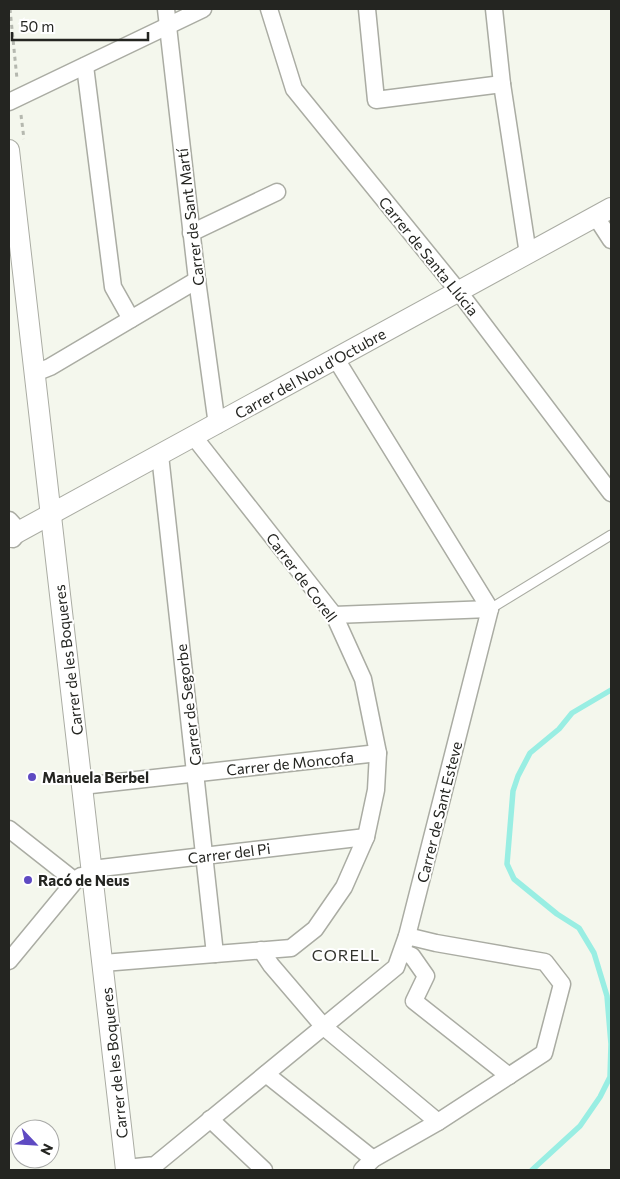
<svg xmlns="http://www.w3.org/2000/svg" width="620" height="1179" font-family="Commissioner,sans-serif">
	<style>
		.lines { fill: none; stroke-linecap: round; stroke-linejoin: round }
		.stream { stroke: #99eee3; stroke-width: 5.5 }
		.service-casing { stroke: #aaaca3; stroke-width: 11 }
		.minor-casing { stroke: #aaaca3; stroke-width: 19 }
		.tertiary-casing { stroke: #aaaca3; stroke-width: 22 }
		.path { stroke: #b5b8af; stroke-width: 3; stroke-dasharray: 4 4; stroke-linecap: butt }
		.service { stroke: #fff; stroke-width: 9 }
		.minor { stroke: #fff; stroke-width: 16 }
		.tertiary { stroke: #fff; stroke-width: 20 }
		.poi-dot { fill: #5e4ac2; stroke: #fff; stroke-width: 2 }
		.labels { text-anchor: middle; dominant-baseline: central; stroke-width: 4; stroke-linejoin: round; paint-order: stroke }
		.street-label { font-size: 15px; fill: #242521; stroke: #fff }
		.poi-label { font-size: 15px; font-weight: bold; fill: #242521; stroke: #fff; text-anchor: start }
		.neighbourhood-label { font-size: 16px; letter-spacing: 1px; fill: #32342d; stroke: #fff }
	</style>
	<rect width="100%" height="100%" fill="#f4f7ed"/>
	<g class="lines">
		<polyline class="stream" points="532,1170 580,1126 600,1097 610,1077 611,1044 607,996 594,953 579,928 557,914 514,879 507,864 513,791 518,776 530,753 559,729 572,713 611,690"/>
		<g class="service-casing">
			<polyline id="service" points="490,609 611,535"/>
		</g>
		<g class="minor-casing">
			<g id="minor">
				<polyline points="166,9 197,280 217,425"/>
				<polyline points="269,9 294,89 459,292 611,493"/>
				<polyline points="367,9 376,100 502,84"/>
				<polyline points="494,9 502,84 528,254"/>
				<polyline points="85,66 113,287 131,319"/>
				<polyline points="9,102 203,9"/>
				<polyline points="596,217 611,240"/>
				<polyline points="191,233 277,192"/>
				<polyline points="35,373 50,367 197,280"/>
				<polyline points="160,455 215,954"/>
				<polyline points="9,520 19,531 13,539"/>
				<polyline points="334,615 490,609"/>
				<polyline points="82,786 378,753"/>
				<polyline points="9,829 75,881"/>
				<polyline points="92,869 366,837"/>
				<polyline points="261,950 271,965 324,1027 438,1122"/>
				<polyline points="402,952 412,956 426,976 414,1001 509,1076"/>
				<polyline points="9,961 75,881 81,876"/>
				<polyline points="103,963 291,948 315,929 344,887 366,837 376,790 378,753 363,679 334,615 194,437"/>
				<polyline points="266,1074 373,1159"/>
				<polyline points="210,1119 264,1170"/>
				<polyline points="126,1168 155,1165 396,967 407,936 490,609 336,359"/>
				<polyline points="362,1170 373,1159 438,1122 544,1053 562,984 545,962 436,943 407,936"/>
			</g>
		</g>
		<g class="tertiary-casing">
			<g id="tertiary">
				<polyline points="9,150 126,1170"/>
				<polyline points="9,537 611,208"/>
			</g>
		</g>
		<g class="path">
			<polyline points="10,9 17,79"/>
			<polyline points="21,115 24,139"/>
		</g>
		<use href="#service" class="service"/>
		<use href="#minor" class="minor"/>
		<use href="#tertiary" class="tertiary"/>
	</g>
	<g class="poi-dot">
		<circle cx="32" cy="777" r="5"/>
		<circle cx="28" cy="880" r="5"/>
	</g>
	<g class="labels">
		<g class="street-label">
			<text transform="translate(190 217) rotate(-97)">Carrer de Sant Martí</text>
			<text transform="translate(429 256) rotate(51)">Carrer de Santa Llúcia</text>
			<text transform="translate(310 373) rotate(-29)">Carrer del Nou d'Octubre</text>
			<text transform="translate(302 577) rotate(53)">Carrer de Corell</text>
			<text transform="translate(68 660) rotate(-97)">Carrer de les Boqueres</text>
			<text transform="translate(188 705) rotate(-97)">Carrer de Segorbe</text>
			<text transform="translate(290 763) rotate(-6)">Carrer de Moncofa</text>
			<text transform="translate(439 812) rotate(-76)">Carrer de Sant Esteve</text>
			<text transform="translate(229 853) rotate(-7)">Carrer del Pi</text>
			<text transform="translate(114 1063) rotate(-96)">Carrer de les Boqueres</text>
		</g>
		<g class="poi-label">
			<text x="42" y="777">Manuela Berbel</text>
			<text x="38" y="880">Racó de Neus</text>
		</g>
		<g class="neighbourhood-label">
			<text x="346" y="954">CORELL</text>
		</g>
	</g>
	<rect width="620" height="1179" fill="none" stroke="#242521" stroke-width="20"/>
	<g transform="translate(35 1144) rotate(115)"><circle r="24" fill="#ffffff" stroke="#a7a8a6"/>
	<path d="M0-4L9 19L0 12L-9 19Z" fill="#5e4ac2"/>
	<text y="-8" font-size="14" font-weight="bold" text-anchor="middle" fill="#242521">N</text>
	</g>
	<path d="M12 32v8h136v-8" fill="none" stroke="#242521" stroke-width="2.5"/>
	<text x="20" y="32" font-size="15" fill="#242521" stroke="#ffffff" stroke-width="4" paint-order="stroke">50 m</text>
</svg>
